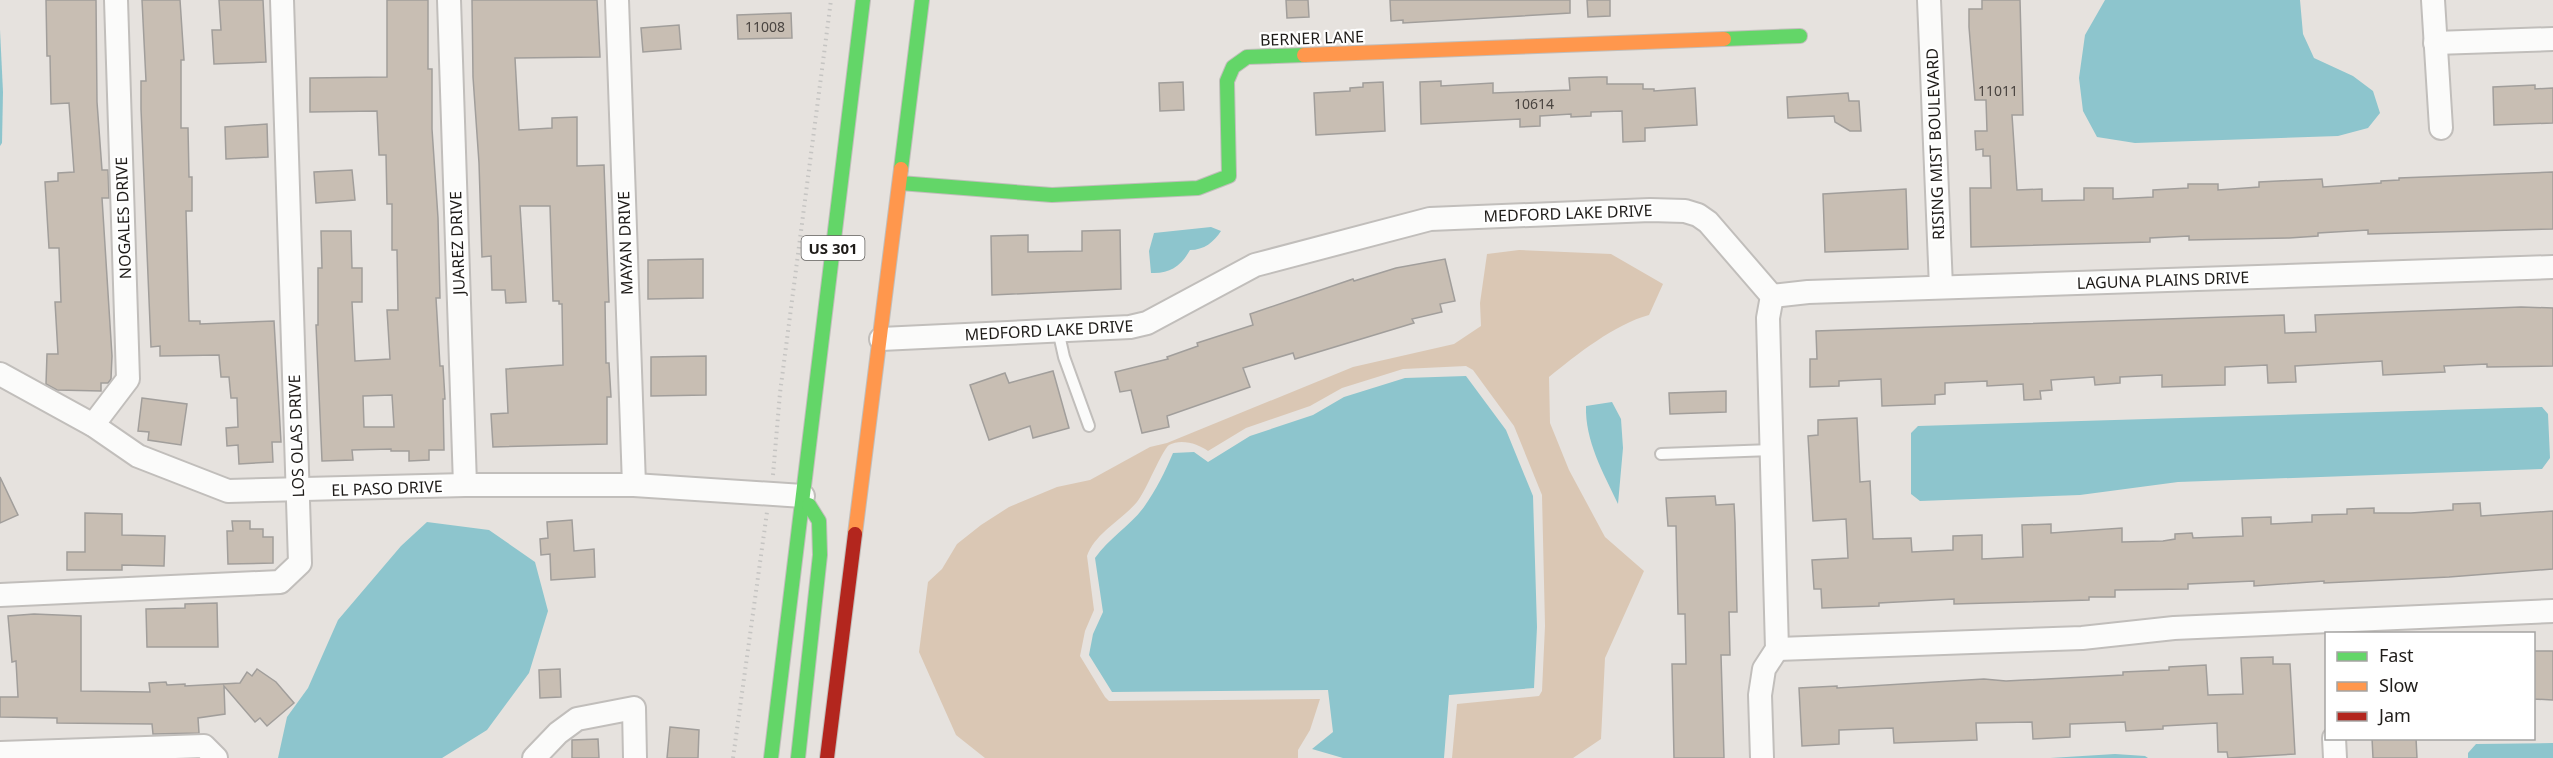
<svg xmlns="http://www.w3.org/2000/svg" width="2553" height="758" font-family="'Noto Sans',sans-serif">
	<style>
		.green { fill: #dac7b4 }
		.water { fill: #8dc5cd }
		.building { fill: #c8beb3; stroke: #a19e9b; stroke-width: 1.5; fill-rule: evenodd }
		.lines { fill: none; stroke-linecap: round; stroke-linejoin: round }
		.lane-casing { stroke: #c1bebb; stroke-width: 14 }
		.street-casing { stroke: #c1bebb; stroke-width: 26 }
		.fast-casing { stroke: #c1bebb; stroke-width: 16 }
		.slow-casing { stroke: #c1bebb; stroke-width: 16 }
		.jam-casing { stroke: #c1bebb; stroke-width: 16 }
		.path { stroke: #c5c4c2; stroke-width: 4; stroke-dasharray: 1.5 4.5; stroke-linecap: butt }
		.lane { stroke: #fbfbfa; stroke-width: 10 }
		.street { stroke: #fbfbfa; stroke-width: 22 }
		.fast { stroke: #63d668; stroke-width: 14 }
		.slow { stroke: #ff974d; stroke-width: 14 }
		.jam { stroke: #b3261e; stroke-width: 14 }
		.labels { text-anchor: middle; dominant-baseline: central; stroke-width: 4.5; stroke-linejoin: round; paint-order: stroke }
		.number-label { font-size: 14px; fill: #494440 }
		.shield { fill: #fff; stroke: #62605e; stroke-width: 1.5 }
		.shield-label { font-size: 15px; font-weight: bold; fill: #1f1c19 }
		.street-label { font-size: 16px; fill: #1f1c19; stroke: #fff }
	</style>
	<rect width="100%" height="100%" fill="#e6e2de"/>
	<path class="green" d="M1519,250L1611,254L1663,284L1649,315C1615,324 1576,355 1549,377L1550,423L1569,470L1605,537L1644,571L1605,658L1601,739L1573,758H1452L1457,704L1539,696L1542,691L1545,626L1542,495L1514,426L1473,370L1466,366L1403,369L1342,388L1310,406L1246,428L1208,451C1199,444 1181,438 1169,445C1162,450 1146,491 1137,502C1122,520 1095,533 1087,556L1094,610L1085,631L1080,656L1105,697L1109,701L1320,699L1310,730L1298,750V758H985L956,735L919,652L928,582L942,569L957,544L981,525L1009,507L1057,487L1090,480L1150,447L1167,443L1353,367L1454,344L1481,326L1480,303L1487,254Z"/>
	<g class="water">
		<polygon points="2105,0 2300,0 2303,34 2314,58 2353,76 2373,91 2380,113 2368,128 2338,136 2135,143 2097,137 2083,111 2079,78 2085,35"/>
		<polygon points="0,30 3,92 2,143 0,146"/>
		<path d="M1211,227L1221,231C1214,242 1204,250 1190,250C1181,266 1170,274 1151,273L1149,251L1154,233Z"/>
		<path d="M1466,376L1506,430L1533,496L1537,627L1534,688L1449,695L1444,758H1343L1312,749L1333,732L1328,690L1112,692L1089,655L1093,634L1103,612L1095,558C1109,538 1130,526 1144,507C1156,490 1165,472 1173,453L1194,452L1208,462L1250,436L1313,415L1344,397L1405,378Z"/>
		<path d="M1612,402L1621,419L1623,448L1618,504C1603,472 1585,441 1586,406Z"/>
		<polygon points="2542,407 2548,414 2550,458 2542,469 2178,482 2080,495 1920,501 1911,494 1911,433 1918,426"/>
		<polygon points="427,522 489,530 535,562 548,611 529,673 487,730 442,758 278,758 287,717 308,688 338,620 401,546"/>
		<polygon points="2553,743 2553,758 2468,758 2468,753 2476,744"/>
		<polygon points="2115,754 2145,756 2148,758 2050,758"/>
	</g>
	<g class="building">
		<polygon points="46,0 96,0 97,102 102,170 108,170 109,198 102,198 112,356 111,379 108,383 101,383 101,391 57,390 46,384 47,354 58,354 55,302 61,302 59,248 49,248 45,182 58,181 58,173 74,172 69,103 51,104 50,56 47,56"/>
		<polygon points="142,0 180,0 184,60 181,60 181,128 188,128 189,177 192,177 192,211 186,211 189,321 200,321 200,324 274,321 281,442 272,442 273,462 239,464 238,445 227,446 226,428 238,427 237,398 231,398 229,377 221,377 219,355 160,356 160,346 151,347 141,109 141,81 146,81"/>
		<polygon points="219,0 263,0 266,62 214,64 212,30 221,30"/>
		<path d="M387,0H428V69H432V129L438,218L440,298H436L440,366H443L445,399H443L444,450H429V460L409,461V451H391V449L352,450L353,460L322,461L316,325H318V268H322L321,231H351L352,268H362V302H352L355,361L390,359L387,310H398L397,250H392V204H387L386,155H379L377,111L310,112V78L387,77ZM392,395L394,427H364L363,396Z"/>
		<polygon points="472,0 597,0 600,57 515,58 519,130 552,128 552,118 577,117 577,166 604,165 609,302 605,302 606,363 609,363 611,397 607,397 607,444 493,447 491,414 508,413 506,369 563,365 562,304 559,304 559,301 553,301 550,206 520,206 526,302 506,303 505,290 492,290 491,256 482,257 479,163 473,77"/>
		<polygon points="1286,0 1308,0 1309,17 1287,18"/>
		<polygon points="1390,0 1570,0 1570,13 1403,23 1403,20 1391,21"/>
		<polygon points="1587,0 1610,0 1610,16 1588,17"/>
		<polygon points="1982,0 2020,0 2023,115 2012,115 2017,190 2042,189 2042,201 2084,200 2084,188 2113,188 2113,199 2153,197 2153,190 2188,188 2188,184 2218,184 2218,190 2259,187 2259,182 2322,179 2323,187 2381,183 2381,181 2399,180 2399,178 2553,172 2553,229 2368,234 2368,230 2318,233 2318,236 2289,238 2189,240 2189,236 2150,238 2150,242 1971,247 1970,188 1991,188 1990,156 1983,156 1983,149 1976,150 1975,131 1987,131 1986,100 1975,100 1969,27 1969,9 1982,9"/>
		<polygon points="791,13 792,38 738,39 737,15"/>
		<polygon points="679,25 681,49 643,52 641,28"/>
		<polygon points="1599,77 1607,77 1607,84 1643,84 1643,89 1654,89 1654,91 1695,88 1697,125 1645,128 1645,141 1623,142 1622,111 1591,112 1591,116 1571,117 1571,114 1540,116 1540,126 1520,127 1520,119 1421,124 1420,82 1441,81 1441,86 1493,83 1493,93 1570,90 1569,78"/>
		<polygon points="1183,82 1184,110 1160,111 1159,83"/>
		<polygon points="1383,82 1385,131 1316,135 1314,93 1350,91 1350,88 1363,87 1363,83"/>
		<polygon points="2535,85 2535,89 2553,88 2553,123 2494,125 2493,87"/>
		<polygon points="1848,93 1849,101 1859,101 1861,131 1850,131 1835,122 1834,116 1788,118 1787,97"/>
		<polygon points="267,124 268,157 226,159 225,127"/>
		<polygon points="352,170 355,200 316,203 314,172"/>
		<polygon points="1906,189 1908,249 1825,252 1823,194"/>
		<polygon points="1120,230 1121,289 992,295 991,236 1028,235 1028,252 1082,251 1082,231"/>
		<polygon points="703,259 703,298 648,299 648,260"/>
		<polygon points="1445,259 1455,301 1440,304 1442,312 1412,319 1414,323 1295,359 1293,353 1243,368 1250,387 1167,416 1169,427 1142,433 1131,390 1120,392 1115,372 1168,359 1167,357 1198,346 1197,343 1253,325 1250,314 1353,279 1354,281 1396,268"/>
		<polygon points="2521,307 2553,308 2553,366 2487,367 2487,364 2444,366 2445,372 2383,375 2382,361 2295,366 2296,382 2268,383 2267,365 2225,367 2225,385 2162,387 2162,375 2120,377 2120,383 2095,385 2094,377 2051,380 2052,390 2040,391 2041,399 2024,400 2023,384 1987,386 1987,381 1945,383 1945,394 1935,395 1935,404 1882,406 1881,379 1839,381 1839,386 1810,387 1810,359 1817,359 1816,331 2284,315 2285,333 2316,332 2315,315"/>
		<polygon points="706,356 706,395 651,396 651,357"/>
		<polygon points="1053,371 1069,428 1033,438 1030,426 989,440 970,385 1005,373 1009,383"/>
		<polygon points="1726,391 1726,412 1670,414 1669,393"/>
		<polygon points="142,398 187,404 181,445 148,440 149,432 138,431"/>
		<polygon points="1857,418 1860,482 1870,481 1873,539 1911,538 1912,552 1953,550 1953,536 1982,535 1982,559 2023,557 2022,525 2051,524 2051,533 2122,528 2122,542 2163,541 2175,539 2175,534 2192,533 2193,538 2243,536 2242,518 2271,517 2271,524 2312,522 2312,515 2347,514 2347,509 2374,508 2374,513 2411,513 2453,510 2453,504 2480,503 2481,516 2553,511 2553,569 2449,577 2324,583 2324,581 2254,586 2254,581 2188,584 2188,589 2115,590 2115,597 2089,597 2089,600 1954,604 1954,599 1879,603 1879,606 1822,608 1821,589 1814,589 1812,560 1848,558 1846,519 1813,521 1808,436 1818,435 1818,420"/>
		<polygon points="0,477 18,515 0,523"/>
		<polygon points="1715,496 1716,505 1734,504 1735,523 1737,612 1729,612 1730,655 1721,655 1724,758 1674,758 1672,664 1686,664 1685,614 1678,614 1676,526 1668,526 1666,498"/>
		<polygon points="85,513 122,514 122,535 165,536 164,566 122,565 122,570 67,570 67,552 85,552"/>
		<polygon points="572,520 574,551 594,549 595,577 551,580 550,554 541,555 540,539 548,538 547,522"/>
		<polygon points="232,521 250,521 250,529 263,529 263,537 273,537 273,563 228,564 227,531 233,531"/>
		<polygon points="217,603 218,647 147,647 146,609 185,608 185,604"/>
		<polygon points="34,614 81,616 81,691 150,692 149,683 166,682 167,685 185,684 185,686 240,683 247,672 252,676 257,669 276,682 294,703 267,726 260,718 255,722 224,686 225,714 198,718 199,733 153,734 152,724 57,723 57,718 0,717 0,697 18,697 16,661 12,662 8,616"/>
		<polygon points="2534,651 2553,651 2553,700 2534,699"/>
		<polygon points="2273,657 2273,664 2290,664 2295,754 2228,758 2227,752 2218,752 2217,723 2163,726 2163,729 2126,731 2125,722 2070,724 2070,737 2033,739 2032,722 1976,723 1977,740 1894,743 1893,728 1839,730 1839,744 1802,746 1799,688 1837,686 1837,688 1984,679 2006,681 2123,675 2123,672 2169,670 2169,667 2206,665 2208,695 2243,694 2241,658"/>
		<polygon points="560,669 561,697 540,698 539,670"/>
		<polygon points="670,727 699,730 698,758 667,758"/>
		<polygon points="2372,738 2416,738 2417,758 2373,758"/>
		<polygon points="598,739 599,758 572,758 572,740"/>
	</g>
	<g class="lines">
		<g class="lane-casing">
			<g id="lane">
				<polyline points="1058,330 1064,357 1089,426"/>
				<polyline points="1661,454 1772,450"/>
			</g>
		</g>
		<g class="street-casing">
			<g id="street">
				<polyline points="449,0 465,485"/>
				<polyline points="617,0 634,485"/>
				<polyline points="1929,0 1941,287"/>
				<polyline points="2433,0 2441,128"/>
				<polyline points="2435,43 2553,39"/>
				<polyline points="1772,296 1808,292 2553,267"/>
				<polyline points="881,339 1130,327 1147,323 1255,265 1430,219 1650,210 1685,211 1698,215 1708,222 1772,296"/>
				<polyline points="0,374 93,425 138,456 228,491 465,485 634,485 803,496"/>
				<polyline points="93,425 128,379 116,0"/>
				<polyline points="0,595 280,582 300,563 282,0"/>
				<polyline points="1777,649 2082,638 2174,628 2553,611"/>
				<polyline points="2334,738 2335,758"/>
				<polyline points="0,753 204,746 216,758"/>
				<polyline points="534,758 558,733 577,719 634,708 635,758"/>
				<polyline points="1762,758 1760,695 1764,669 1777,649 1768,318 1772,296"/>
			</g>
		</g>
		<g class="fast-casing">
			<g id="fast">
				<polyline points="1724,39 1800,36"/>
				<polyline points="901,169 922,0"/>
				<polyline points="900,183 1052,195 1198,188 1229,176 1227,81 1233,67 1247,57 1304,55"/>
				<polyline points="771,758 863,0"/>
				<polyline points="798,758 820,555 819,521 809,505"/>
			</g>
		</g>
		<g class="slow-casing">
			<g id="slow">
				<polyline points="1304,55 1724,39"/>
				<polyline points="855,534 901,169"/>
			</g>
		</g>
		<g class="jam-casing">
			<polyline id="jam" points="827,758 855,534"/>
		</g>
		<g class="path">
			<polyline points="773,475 780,393 831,0"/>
			<polyline points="733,758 767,512"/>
		</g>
		<use href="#lane" class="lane"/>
		<use href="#street" class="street"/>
		<use href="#fast" class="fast"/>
		<use href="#slow" class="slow"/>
		<use href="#jam" class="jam"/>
	</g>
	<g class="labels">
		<g class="number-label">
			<text x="765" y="26">11008</text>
			<text x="1998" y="90">11011</text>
			<text x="1534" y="103">10614</text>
		</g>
		<rect class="shield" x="801.5" y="236" width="63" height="24" rx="4.5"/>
		<g class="shield-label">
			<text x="833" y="248">US 301</text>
		</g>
		<g class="street-label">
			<text transform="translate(1312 38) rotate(-2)">BERNER LANE</text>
			<text transform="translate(1935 144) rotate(-92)">RISING MIST BOULEVARD</text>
			<text transform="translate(1568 213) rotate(-2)">MEDFORD LAKE DRIVE</text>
			<text transform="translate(123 218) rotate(-92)">NOGALES DRIVE</text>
			<text transform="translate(457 243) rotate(-92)">JUAREZ DRIVE</text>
			<text transform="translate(625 243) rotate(-92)">MAYAN DRIVE</text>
			<text transform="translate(2163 280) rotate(-2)">LAGUNA PLAINS DRIVE</text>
			<text transform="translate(1049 330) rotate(-3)">MEDFORD LAKE DRIVE</text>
			<text transform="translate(296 436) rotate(-92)">LOS OLAS DRIVE</text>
			<text transform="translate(387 488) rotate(-2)">EL PASO DRIVE</text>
		</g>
	</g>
	<rect x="2325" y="632" width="210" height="108" fill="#ffffff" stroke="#a5a4a3" stroke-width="1.5"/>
	<rect x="2337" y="652" width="30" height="9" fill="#63d668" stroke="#a5a4a3" stroke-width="1.5"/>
	<text x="2379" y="662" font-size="18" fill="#1f1c19">Fast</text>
	<rect x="2337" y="682" width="30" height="9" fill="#ff974d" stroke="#a5a4a3" stroke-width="1.5"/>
	<text x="2379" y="692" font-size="18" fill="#1f1c19">Slow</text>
	<rect x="2337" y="712" width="30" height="9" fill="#b3261e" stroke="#a5a4a3" stroke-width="1.5"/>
	<text x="2379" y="722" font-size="18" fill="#1f1c19">Jam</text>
</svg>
